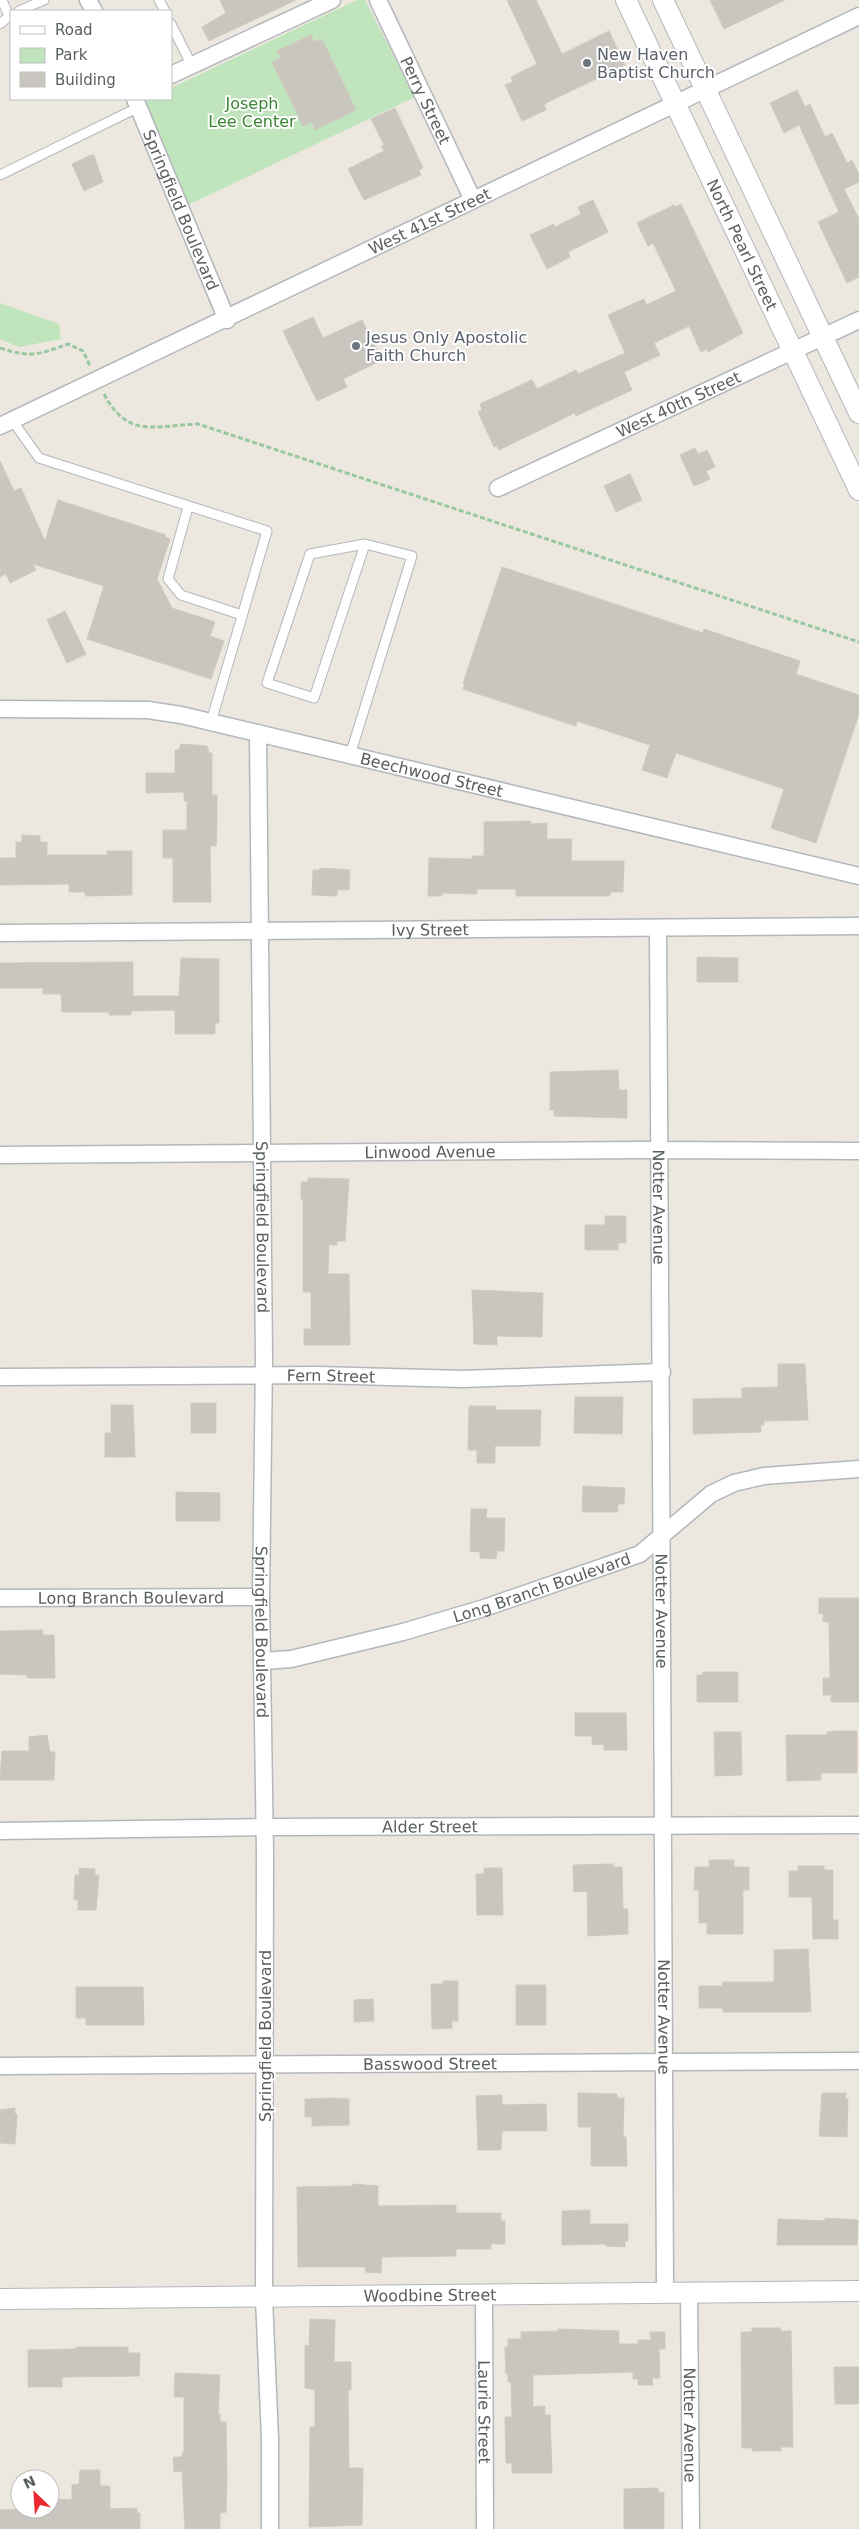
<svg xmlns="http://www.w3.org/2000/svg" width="859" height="2529" font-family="'DejaVu Sans',sans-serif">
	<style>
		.green { fill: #c0e5bc }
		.building { fill: #c9c5bf; stroke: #d1c9bf }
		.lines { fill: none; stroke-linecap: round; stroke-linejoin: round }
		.service-casing { stroke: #b3b7bb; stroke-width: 11 }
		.minor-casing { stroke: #b3b7bb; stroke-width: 19 }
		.tertiary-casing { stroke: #b3b7bb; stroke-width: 22 }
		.path { stroke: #97c89f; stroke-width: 3; stroke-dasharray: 5 2.5; stroke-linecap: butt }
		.service { stroke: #fff; stroke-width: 9 }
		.minor { stroke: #fff; stroke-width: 16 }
		.tertiary { stroke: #fff; stroke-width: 20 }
		.worship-dot { fill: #6b7280; stroke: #fff; stroke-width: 2 }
		.labels { text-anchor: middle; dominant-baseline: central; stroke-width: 4; stroke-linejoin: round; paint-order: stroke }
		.worship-label { font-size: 16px; fill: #5b616d; stroke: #fff; text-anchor: start }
		.street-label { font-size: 16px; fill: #595e61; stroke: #fff }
		.park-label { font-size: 16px; fill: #3a8534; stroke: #fff }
	</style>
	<rect width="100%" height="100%" fill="#ece8e0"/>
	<g class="green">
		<polygon points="357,0 365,0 415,97 188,205 143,101 148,99 171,99 171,88"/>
		<polygon points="0,303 59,324 61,339 19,347 0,339"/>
	</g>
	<g class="building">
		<polygon points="220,0 296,0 209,41 202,27 226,13"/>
		<polygon points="507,0 536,0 562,54 609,31 625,65 544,104 546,110 522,121 505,85 513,82 511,77 537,64"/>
		<polygon points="710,0 785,0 724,29"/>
		<polygon points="311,35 314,42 322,39 356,110 315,130 312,122 303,126 272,62 281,58 277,51"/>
		<polygon points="797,90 805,107 810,104 825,137 832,133 847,163 852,160 859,174 859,182 844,189 859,219 859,277 847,283 818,222 839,212 799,125 784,133 770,103"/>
		<polygon points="395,108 423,168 419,170 421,175 364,200 348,169 384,151 381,146 384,145 371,119"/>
		<polygon points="91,155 94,155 103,182 84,191 72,164"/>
		<polygon points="593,200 608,232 568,252 570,257 547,269 530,235 554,224 555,227 581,214 578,207"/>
		<polygon points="681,204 743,333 708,352 707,349 701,352 689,326 654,343 660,355 624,372 632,390 576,416 575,413 499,450 497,446 494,447 478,412 482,410 480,404 532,380 537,389 576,370 578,374 625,353 608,315 644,299 646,305 676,291 653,243 648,246 637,223 674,205 675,207"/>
		<polygon points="313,317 323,338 362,320 382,360 343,379 347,387 317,401 283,331"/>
		<polygon points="695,448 698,454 707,450 715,467 706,471 710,479 694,486 680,455"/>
		<polygon points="0,461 14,491 21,488 45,541 58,500 166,535 165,537 170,539 157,579 172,608 215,622 210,636 224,641 211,679 87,639 104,586 33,564 36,570 10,583 6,574 0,577"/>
		<polygon points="630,474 642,500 616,512 604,486"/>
		<polygon points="502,567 703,633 704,629 800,661 796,674 859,695 859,714 816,843 771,828 784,789 676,753 667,778 642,770 650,745 577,721 576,726 463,689 465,684 463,683"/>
		<polygon points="65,611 86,654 67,663 47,620"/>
		<polygon points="181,744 207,746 209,753 212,753 212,795 217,795 217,822 216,846 210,846 211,902 173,902 173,858 163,858 163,830 187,830 187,801 184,801 184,792 146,793 146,773 175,773 175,750 179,750"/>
		<polygon points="531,821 531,824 547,823 547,839 572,839 571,861 624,861 623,892 610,892 610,896 516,896 516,889 477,889 477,894 442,893 442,896 428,896 429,858 472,859 472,856 484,856 484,822"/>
		<polygon points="22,835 40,836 40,842 47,842 47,855 107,855 107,851 132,851 132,895 85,896 85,892 69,892 69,884 0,885 0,858 16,858 16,842 22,842"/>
		<polygon points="320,868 350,870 349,890 337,890 337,896 312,895 313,870 320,870"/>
		<polygon points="697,957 738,958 738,982 697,982"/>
		<polygon points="181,958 219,959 219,1023 215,1023 215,1034 175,1034 175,1010 131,1011 131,1015 109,1015 109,1012 62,1012 61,994 43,994 43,988 0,988 0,963 133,962 133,996 179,996"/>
		<polygon points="618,1070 619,1090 627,1090 627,1118 554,1116 554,1110 550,1110 550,1072"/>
		<polygon points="308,1178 349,1179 345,1241 337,1241 337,1245 329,1245 328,1274 349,1274 350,1345 304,1345 304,1329 311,1329 311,1292 303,1292 303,1199 301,1199 301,1182 308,1182"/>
		<polygon points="605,1216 626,1216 626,1243 618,1243 618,1250 585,1250 585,1225 605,1225"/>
		<polygon points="472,1290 543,1293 542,1337 497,1336 497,1345 474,1344"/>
		<polygon points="778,1364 805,1364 808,1420 764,1421 764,1425 761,1425 761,1432 693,1434 693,1399 742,1398 742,1388 778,1387"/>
		<polygon points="575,1397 623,1397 622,1434 574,1433"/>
		<rect x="191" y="1403" width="25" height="30"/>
		<polygon points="111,1405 133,1405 135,1457 105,1457 105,1433 111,1433"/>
		<polygon points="469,1406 496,1406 496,1410 541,1410 540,1446 495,1446 495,1463 477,1463 477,1450 468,1450"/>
		<polygon points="583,1486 625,1488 624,1504 618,1504 618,1512 582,1512"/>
		<polygon points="176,1492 220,1493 220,1521 176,1521"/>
		<polygon points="471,1509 487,1509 486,1518 505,1518 504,1551 497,1551 496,1559 480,1558 480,1552 470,1551"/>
		<polygon points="819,1598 859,1598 859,1702 831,1702 831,1695 823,1695 823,1678 830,1678 829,1622 823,1622 823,1613 819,1614"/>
		<polygon points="43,1630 43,1635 54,1635 55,1678 27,1678 27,1675 0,1674 0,1631"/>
		<polygon points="703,1672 738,1672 738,1702 697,1702 697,1675 703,1675"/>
		<polygon points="575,1713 626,1713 627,1750 604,1750 604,1744 592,1745 592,1736 575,1736"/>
		<polygon points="835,1731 857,1731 857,1773 821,1773 821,1780 787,1781 786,1735 827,1735 827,1732"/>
		<polygon points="714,1732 741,1732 742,1775 715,1776"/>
		<polygon points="47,1735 50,1752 55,1752 54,1780 0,1780 2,1751 29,1751 29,1737"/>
		<polygon points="709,1860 734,1860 734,1867 749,1867 749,1890 743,1890 743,1934 707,1934 707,1923 699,1923 699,1890 694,1890 695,1867 709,1867"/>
		<polygon points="613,1864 613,1867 622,1867 623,1909 628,1909 628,1934 588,1936 587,1891 574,1892 573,1865"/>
		<polygon points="798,1866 824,1866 824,1870 833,1870 833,1920 838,1920 838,1939 813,1939 812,1897 789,1897 789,1871 798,1871"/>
		<polygon points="79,1868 95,1869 95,1875 99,1875 96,1910 78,1910 78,1900 74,1900 75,1875 79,1875"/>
		<polygon points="484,1868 502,1868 503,1915 477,1915 476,1874 484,1874"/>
		<polygon points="808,1949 811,2012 723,2012 723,2008 699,2008 699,1986 723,1986 722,1982 774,1982 774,1950"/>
		<polygon points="443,1981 458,1981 458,2021 452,2021 452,2028 432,2029 431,1984 443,1984"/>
		<rect x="516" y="1985" width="30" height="40"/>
		<polygon points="76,1987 143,1987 144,2025 86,2025 86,2018 76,2018"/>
		<polygon points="373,1999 374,2021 354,2022 354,2000"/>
		<polygon points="578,2093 617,2094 617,2098 624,2098 623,2137 626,2137 627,2166 591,2166 591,2127 578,2127"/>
		<polygon points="822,2093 846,2093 845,2099 848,2099 847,2137 819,2136"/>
		<polygon points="502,2095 502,2105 546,2104 547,2131 502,2131 501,2150 478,2150 476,2096"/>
		<polygon points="333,2098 349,2099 349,2125 312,2126 312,2117 305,2117 305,2099"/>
		<polygon points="15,2108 15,2114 17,2114 15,2144 0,2143 0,2110"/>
		<polygon points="353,2184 378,2186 378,2206 456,2205 456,2213 501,2213 501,2221 505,2221 505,2244 491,2244 491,2249 456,2249 456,2256 382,2257 381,2273 365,2272 366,2267 298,2267 297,2187 353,2186"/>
		<polygon points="590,2210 590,2224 628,2224 628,2241 625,2241 625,2247 606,2246 606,2244 562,2245 562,2211"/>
		<polygon points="825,2218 858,2220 857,2245 777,2245 778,2219 825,2221"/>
		<polygon points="310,2319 335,2320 334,2362 351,2362 351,2390 348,2390 349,2468 363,2468 362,2525 309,2527 310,2427 315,2427 315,2390 305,2388 305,2345 309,2346"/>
		<polygon points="752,2328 781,2328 780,2331 791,2331 793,2447 781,2447 781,2451 752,2451 752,2448 742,2448 741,2332 752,2332"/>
		<polygon points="558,2329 619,2331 619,2344 638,2344 638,2340 651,2340 650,2332 665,2332 665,2349 659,2349 660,2378 652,2378 653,2385 638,2385 638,2379 633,2379 633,2372 533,2375 533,2407 545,2406 545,2415 550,2415 552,2473 512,2473 512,2463 506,2463 505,2417 512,2417 511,2382 508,2382 508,2374 506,2374 505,2352 505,2347 508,2347 508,2339 521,2339 521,2332 558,2331"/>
		<polygon points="76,2347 128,2347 128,2353 140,2353 139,2376 62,2377 62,2387 28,2387 28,2350 76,2349"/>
		<polygon points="834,2367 859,2367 859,2404 835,2404"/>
		<polygon points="175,2373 220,2375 218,2414 220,2414 220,2422 226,2422 227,2478 226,2512 220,2513 220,2529 185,2529 182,2471 174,2472 173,2457 182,2457 182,2453 184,2453 184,2397 174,2397"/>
		<polygon points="80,2470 100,2470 100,2486 110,2486 110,2509 137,2508 137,2513 140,2513 140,2529 0,2529 0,2510 50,2509 50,2499 72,2500 72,2485 79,2484"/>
		<polygon points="658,2488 658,2492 664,2493 664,2529 624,2529 624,2489"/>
	</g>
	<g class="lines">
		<g class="service-casing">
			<g id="service">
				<polyline points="159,0 165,11"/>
				<polyline points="19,11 44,0"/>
				<polyline points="0,24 9,16 2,0"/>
				<polyline points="171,24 192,66"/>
				<polyline points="0,175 139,107"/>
				<polyline points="12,420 39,458 267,531 211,722"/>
				<polyline points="188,507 168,579 181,595 242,615"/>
				<polyline points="350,755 412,556 365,544 314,698 267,683 310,554 365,544"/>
			</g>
		</g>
		<g class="minor-casing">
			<g id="minor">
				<polyline points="88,0 94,11"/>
				<path id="s1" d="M378,0L473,200"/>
				<polyline points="171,75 332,0"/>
				<path id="s2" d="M135,99L227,320"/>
				<path id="s3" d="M0,426L859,16"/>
				<path id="s4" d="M498,488L859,320"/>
				<path id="s5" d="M0,709L148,710L181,715L859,876"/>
				<path id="s6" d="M258,733L264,1360L261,1597L265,1854L264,2298L270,2439V2529"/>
				<path id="s7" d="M658,929C659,1384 665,1838 665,2293"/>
				<path id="s8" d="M0,933L859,926"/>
				<path id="s9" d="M0,1155L641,1150L859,1151"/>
				<path id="s10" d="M0,1377L318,1375L463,1379L662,1372"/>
				<path id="s11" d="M0,1598L261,1597"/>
				<path id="s12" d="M263,1661L291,1659L403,1632L484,1608L640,1554L711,1494L734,1483L764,1476L859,1469"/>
				<path id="s13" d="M0,1831L265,1827L859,1825"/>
				<path id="s14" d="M0,2066L859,2061"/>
				<path id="s15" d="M689,2293L691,2529"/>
				<path id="s16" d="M484,2296L485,2529"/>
			</g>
		</g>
		<g class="tertiary-casing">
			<g id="tertiary">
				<path id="s17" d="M626,0L859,490"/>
				<polyline points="663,0 859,413"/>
				<path id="s18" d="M0,2299L859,2291"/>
			</g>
		</g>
		<g class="path">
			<path d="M0,348C32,358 37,355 68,344L83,351L90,366"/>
			<path d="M104,394C128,440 157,425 198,424L859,642"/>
		</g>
		<use href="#service" class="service"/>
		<use href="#minor" class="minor"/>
		<use href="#tertiary" class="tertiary"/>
	</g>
	<g class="worship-dot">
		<circle cx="587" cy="63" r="5"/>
		<circle cx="356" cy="346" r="5"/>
	</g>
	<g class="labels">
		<g class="worship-label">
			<text x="597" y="54">New Haven<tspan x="597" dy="18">Baptist Church</tspan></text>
			<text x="366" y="337">Jesus Only Apostolic<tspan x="366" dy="18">Faith Church</tspan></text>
		</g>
		<g class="street-label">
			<text stroke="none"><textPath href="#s1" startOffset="111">Perry Street</textPath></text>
			<text stroke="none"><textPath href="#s2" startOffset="120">Springfield Boulevard</textPath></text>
			<text stroke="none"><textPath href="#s3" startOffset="476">West 41st Street</textPath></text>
			<text stroke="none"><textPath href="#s17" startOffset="271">North Pearl Street</textPath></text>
			<text stroke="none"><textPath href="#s4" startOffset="199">West 40th Street</textPath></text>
			<text stroke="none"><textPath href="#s5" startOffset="439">Beechwood Street</textPath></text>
			<text stroke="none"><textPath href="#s8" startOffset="430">Ivy Street</textPath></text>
			<text stroke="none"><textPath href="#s9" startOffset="430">Linwood Avenue</textPath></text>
			<text stroke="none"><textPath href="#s7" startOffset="278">Notter Avenue</textPath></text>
			<text stroke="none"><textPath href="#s6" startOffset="494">Springfield Boulevard</textPath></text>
			<text stroke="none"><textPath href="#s10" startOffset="331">Fern Street</textPath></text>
			<text stroke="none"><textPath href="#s12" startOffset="289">Long Branch Boulevard</textPath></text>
			<text stroke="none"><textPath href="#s11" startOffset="131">Long Branch Boulevard</textPath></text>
			<text stroke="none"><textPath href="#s7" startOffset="682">Notter Avenue</textPath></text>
			<text stroke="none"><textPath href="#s6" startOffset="899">Springfield Boulevard</textPath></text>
			<text stroke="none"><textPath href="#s13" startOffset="430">Alder Street</textPath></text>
			<text stroke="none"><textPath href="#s7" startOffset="1088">Notter Avenue</textPath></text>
			<text transform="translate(265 2036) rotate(-90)">Springfield Boulevard</text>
			<text stroke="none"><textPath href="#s14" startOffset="430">Basswood Street</textPath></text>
			<text stroke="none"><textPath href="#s18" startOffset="430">Woodbine Street</textPath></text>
			<text stroke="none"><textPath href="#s16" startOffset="116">Laurie Street</textPath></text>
			<text stroke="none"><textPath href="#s15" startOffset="132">Notter Avenue</textPath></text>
		</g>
		<g class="park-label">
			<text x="252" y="103">Joseph<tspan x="252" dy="18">Lee Center</tspan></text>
		</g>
	</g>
	<rect x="10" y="10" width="162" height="90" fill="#ffffff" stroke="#bdbfc0"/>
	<rect x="20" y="26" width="25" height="8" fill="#ffffff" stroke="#bdbfc0"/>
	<text x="55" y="35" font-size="15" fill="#595e61">Road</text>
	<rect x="20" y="48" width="25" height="15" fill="#c0e5bc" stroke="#bdbfc0"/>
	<text x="55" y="60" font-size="15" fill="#595e61">Park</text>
	<rect x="20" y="72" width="25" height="15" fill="#c9c5bf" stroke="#bdbfc0"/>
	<text x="55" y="85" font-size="15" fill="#595e61">Building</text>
	<g transform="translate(35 2494) rotate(335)"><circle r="24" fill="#ffffff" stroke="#bdbfc0"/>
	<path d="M0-4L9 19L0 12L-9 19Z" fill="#ea2930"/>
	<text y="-8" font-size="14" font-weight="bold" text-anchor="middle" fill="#595e61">N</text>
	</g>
</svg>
